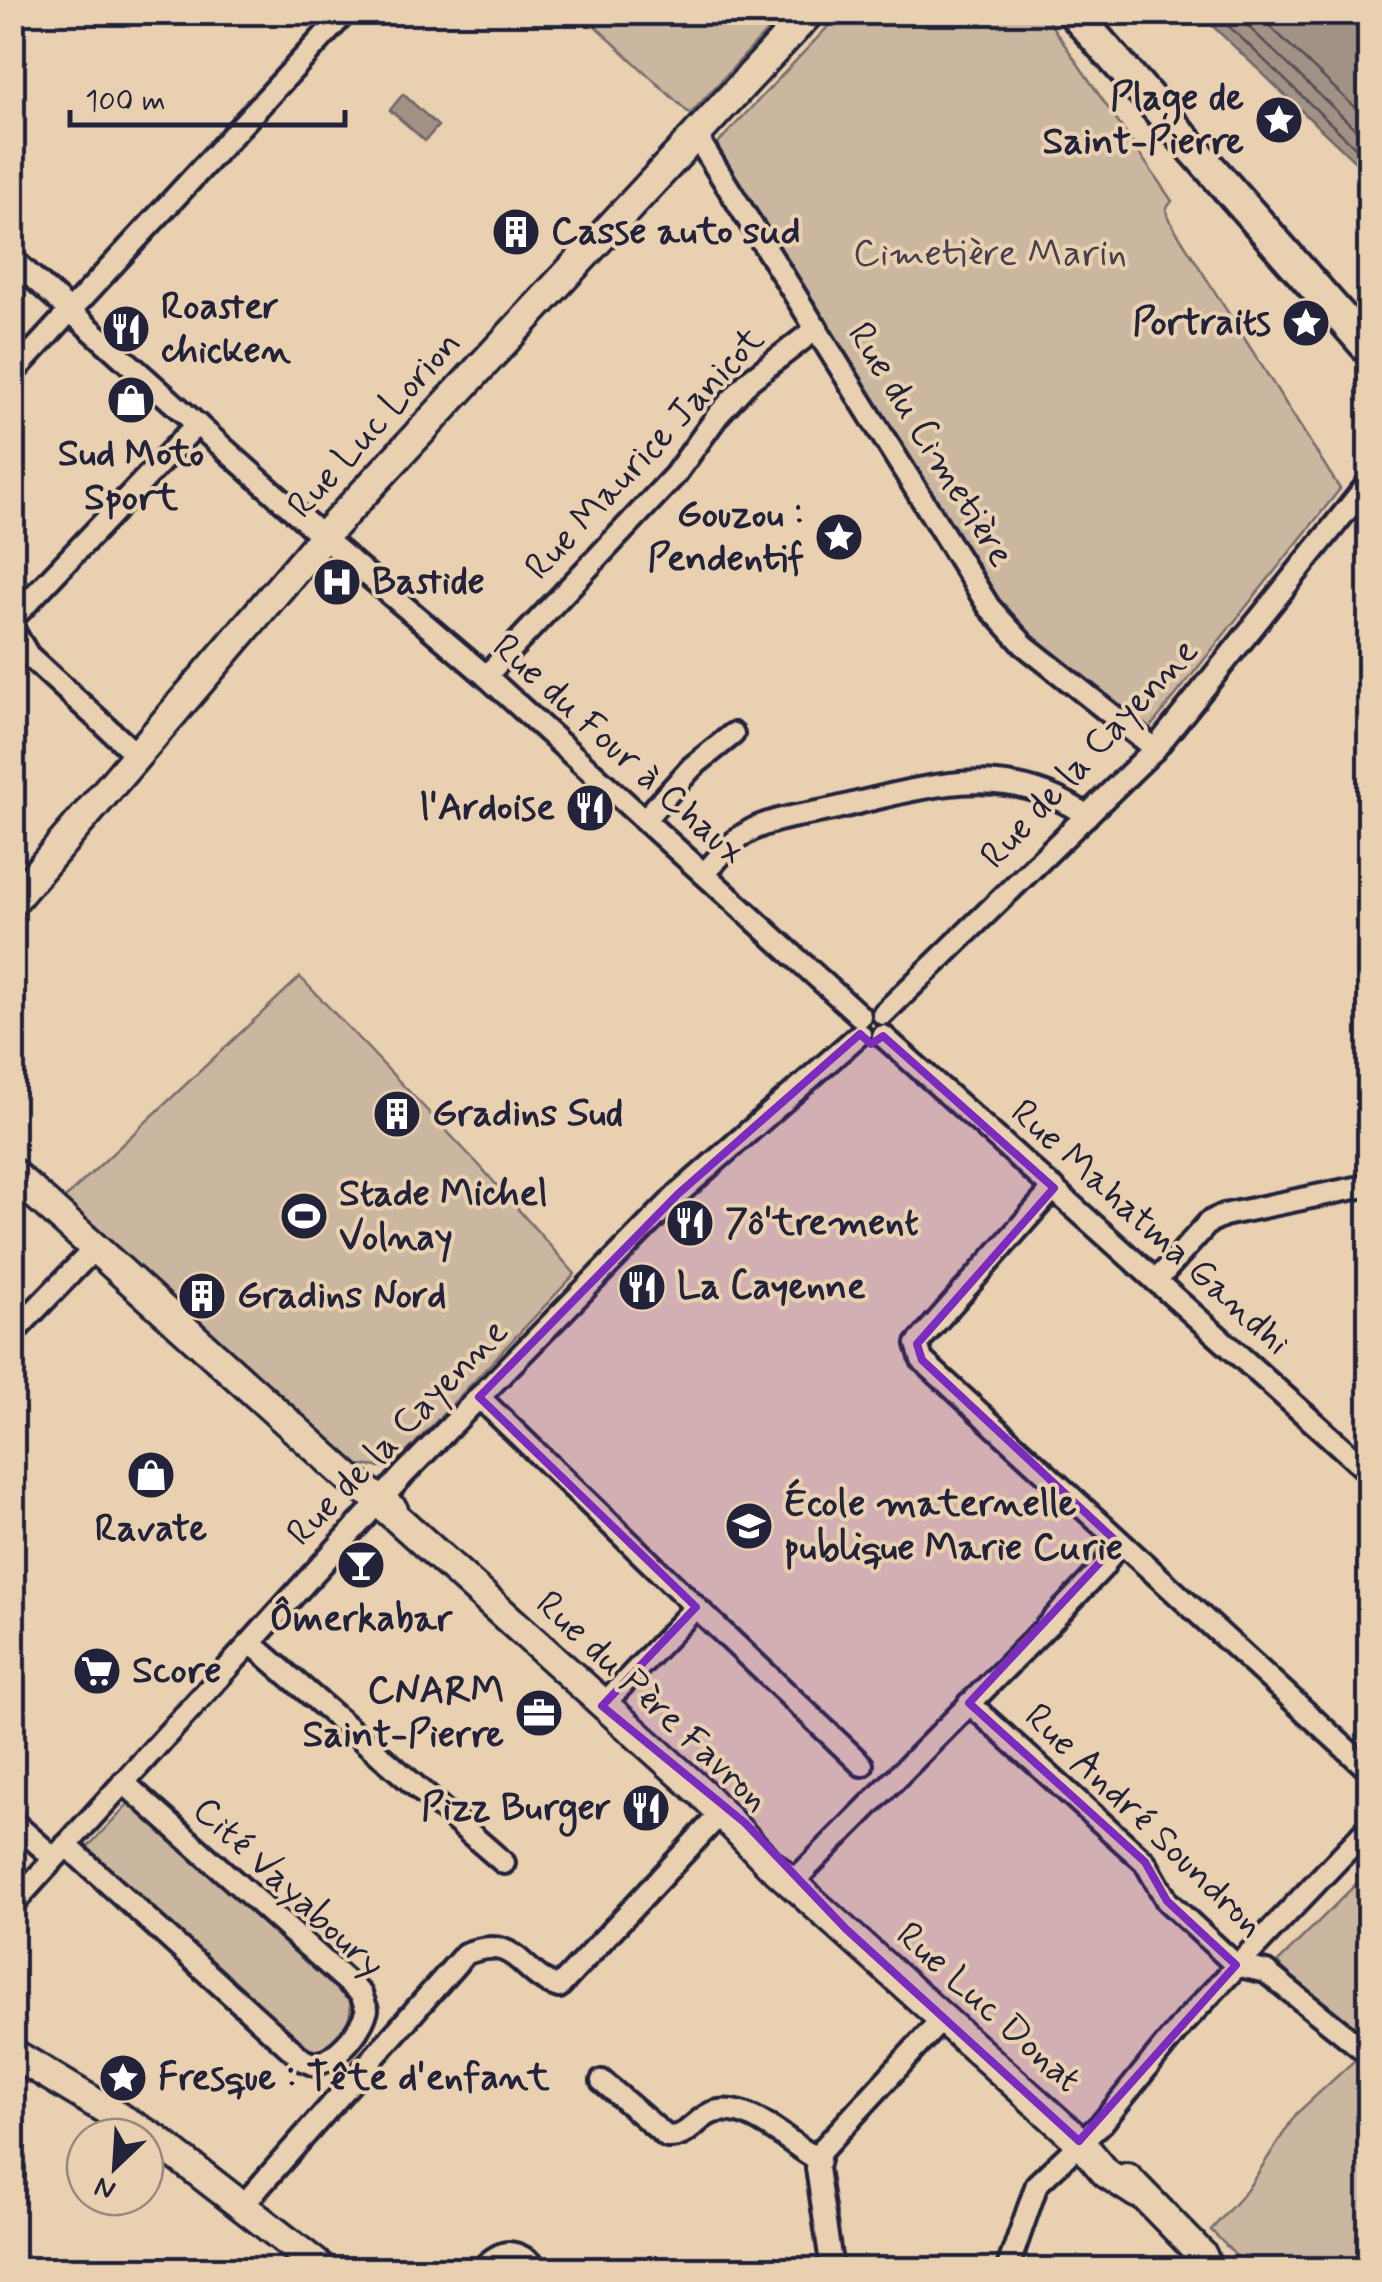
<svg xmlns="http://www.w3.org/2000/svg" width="1382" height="2282" font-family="Mynerve,sans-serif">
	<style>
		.green { fill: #cbb79f; stroke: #766c6d; stroke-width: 2.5 }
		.water { fill: #a29286; stroke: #6f6568; stroke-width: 2.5 }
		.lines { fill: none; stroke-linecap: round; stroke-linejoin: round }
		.shore { stroke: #554f59; stroke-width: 2.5 }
		.minor-casing { stroke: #22223b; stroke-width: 28 }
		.tertiary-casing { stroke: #22223b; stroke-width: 35 }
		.secondary-casing { stroke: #22223b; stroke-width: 38 }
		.minor { stroke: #e8d0b0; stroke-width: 20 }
		.tertiary { stroke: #e8d0b0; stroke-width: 28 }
		.secondary { stroke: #e8d0b0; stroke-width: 30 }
		.marked { fill: #7b2cbf; fill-opacity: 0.2; stroke: #7b2cbf; stroke-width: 8; stroke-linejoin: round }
		.labels { text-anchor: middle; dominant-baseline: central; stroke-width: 8; stroke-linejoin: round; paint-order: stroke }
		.poi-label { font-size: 38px; font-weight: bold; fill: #22223b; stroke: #e8d0b0; text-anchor: start }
		.park-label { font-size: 38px; fill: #44404f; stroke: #e8d0b0 }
		.street-label { font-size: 38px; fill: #22223b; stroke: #e8d0b0 }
	</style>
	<rect width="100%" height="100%" fill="#e8d0b0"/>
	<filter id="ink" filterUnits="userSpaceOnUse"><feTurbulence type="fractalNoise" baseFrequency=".01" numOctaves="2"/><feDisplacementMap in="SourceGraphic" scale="20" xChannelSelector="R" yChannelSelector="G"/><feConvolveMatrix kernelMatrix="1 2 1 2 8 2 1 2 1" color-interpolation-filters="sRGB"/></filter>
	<g filter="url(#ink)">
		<g class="green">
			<polygon points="581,13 784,13 690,114"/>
			<polygon points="841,13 1043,13 1172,201 1166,209 1168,218 1340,489 1145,734 1018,633 994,602 725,165 717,144"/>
			<polygon points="300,977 479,1165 575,1274 392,1468 356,1465 64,1199"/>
			<path d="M130,1802L350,2000C354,2022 338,2035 324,2051L306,2049L85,1850Z"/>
			<polygon points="1369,1871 1369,2269 1248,2268 1211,2230 1247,2190 1296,2114 1369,2047 1277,1963"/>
		</g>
		<g class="water">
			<polygon points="1199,13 1369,13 1369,175"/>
			<polygon points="403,94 438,126 425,141 390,110"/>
		</g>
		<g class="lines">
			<g class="shore">
				<polyline points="1214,12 1370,161"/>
				<polyline points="1233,12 1370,143"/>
				<polyline points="1255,12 1370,122"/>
			</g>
			<g class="minor-casing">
				<g id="minor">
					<polyline points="695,134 989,607 1024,645 1155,749"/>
					<polyline points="12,259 323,537 486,676 860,1016"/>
					<polyline points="12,374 346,12"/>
					<polyline points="12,619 197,424"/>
					<polyline points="12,628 28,655 139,757"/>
					<polyline points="486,676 675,475 718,415 750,380 817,328"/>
					<polyline points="644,820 692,767 733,734"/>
					<path d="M704,874C717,860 731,841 748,832C773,817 809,815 837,808C924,787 1008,759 1087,816"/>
					<polyline points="883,1014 1155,749 1370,481"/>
					<polyline points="883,1036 1370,1473"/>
					<polyline points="1054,1188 917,1344 922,1360 1370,1771"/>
					<polyline points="1156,1281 1209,1222 1224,1215 1370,1185"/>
					<polyline points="12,1334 95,1248"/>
					<polyline points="479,1397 696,1607 602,1706"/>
					<polyline points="696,1607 862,1765"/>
					<polyline points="251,1643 504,1863"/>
					<polyline points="969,1703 1145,1862 1167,1901 1236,1965 1266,1972 1370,2055"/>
					<polyline points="12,1821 54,1858"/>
					<path d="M66,1845L303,2060L315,2065C339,2057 359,2034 367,2010L361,1994L123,1782"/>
					<polyline points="792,1883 1048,1625 1103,1567 1118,1543"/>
					<polyline points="12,1905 405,1473 678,1194 860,1034"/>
					<path d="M602,2081L667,2137C690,2138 695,2118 714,2112C750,2102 789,2144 819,2160"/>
					<path d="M244,2204L465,1954C518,1932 519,1975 559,1987L721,1813"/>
					<path d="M481,2270C503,2246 517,2249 540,2270"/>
					<polyline points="832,2270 817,2168 820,2152 943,2018"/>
					<polyline points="1007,2270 1037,2184 1103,2122 1184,2022 1370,1826"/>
				</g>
			</g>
			<g class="tertiary-casing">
				<g id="tertiary">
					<polyline points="12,902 323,537 810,12"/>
					<polyline points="12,1173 348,1477 393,1510"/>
					<polyline points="379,1502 702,1793 769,1863 1079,2141 1106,2173 1137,2193"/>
					<polyline points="12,2053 157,2140 324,2270"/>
					<polyline points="1127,2178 1202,2255 1208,2270"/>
				</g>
			</g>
			<g class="secondary-casing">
				<polyline id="secondary" points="1073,12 1370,350"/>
			</g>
			<use href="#minor" class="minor"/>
			<use href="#tertiary" class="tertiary"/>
			<use href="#secondary" class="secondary"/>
		</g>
	</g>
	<path class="marked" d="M860,1034L871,1044L883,1036L1054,1188L917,1344L922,1360L1118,1543L969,1703L1145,1862L1167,1901L1236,1965L1079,2141L846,1929L745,1823L602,1706L696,1607L479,1397L678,1194Z"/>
	<defs>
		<g id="sight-disc" transform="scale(2.5)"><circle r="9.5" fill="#22223b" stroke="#e8d0b0"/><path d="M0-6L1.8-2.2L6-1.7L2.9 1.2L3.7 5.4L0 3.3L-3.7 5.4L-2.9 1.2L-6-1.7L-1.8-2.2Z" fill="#fff"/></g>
		<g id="building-disc" transform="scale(2.5)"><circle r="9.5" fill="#22223b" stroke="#e8d0b0"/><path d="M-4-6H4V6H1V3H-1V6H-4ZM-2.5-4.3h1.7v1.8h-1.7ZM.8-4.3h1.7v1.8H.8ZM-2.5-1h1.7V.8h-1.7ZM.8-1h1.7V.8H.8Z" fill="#fff"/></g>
		<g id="restaurant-disc" transform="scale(2.5)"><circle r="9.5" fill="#22223b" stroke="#e8d0b0"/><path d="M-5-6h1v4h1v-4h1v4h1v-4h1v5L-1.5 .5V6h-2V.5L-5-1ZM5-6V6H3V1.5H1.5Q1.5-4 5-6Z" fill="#fff"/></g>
		<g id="shop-disc" transform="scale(2.5)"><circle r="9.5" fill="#22223b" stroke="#e8d0b0"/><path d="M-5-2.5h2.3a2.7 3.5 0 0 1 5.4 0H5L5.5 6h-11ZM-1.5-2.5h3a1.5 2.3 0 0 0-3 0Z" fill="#fff"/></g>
		<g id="hospital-disc" transform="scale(2.5)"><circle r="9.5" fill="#22223b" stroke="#e8d0b0"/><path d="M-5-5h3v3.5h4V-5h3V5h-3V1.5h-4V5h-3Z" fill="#fff"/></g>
		<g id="stadium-disc" transform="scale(2.5)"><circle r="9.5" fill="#22223b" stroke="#e8d0b0"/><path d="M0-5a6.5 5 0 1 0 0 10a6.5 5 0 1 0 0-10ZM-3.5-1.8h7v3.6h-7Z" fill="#fff"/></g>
		<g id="school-disc" transform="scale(2.5)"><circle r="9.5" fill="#22223b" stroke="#e8d0b0"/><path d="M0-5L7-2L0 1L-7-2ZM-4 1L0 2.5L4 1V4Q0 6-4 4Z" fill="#fff"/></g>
		<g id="bar-disc" transform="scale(2.5)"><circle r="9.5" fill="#22223b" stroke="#e8d0b0"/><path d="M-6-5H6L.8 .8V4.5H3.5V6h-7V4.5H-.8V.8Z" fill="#fff"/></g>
		<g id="supermarket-disc" transform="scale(2.5)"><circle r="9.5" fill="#22223b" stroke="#e8d0b0"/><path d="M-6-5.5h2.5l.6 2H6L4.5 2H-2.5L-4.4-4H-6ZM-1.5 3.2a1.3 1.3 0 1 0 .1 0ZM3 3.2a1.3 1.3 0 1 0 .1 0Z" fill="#fff"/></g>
		<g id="office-disc" transform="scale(2.5)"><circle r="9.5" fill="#22223b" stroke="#e8d0b0"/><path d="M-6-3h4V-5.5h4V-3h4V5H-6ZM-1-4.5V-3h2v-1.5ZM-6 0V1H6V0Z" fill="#fff"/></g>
	</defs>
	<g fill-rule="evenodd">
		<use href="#sight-disc" x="1279" y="120"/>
		<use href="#building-disc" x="516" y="232"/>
		<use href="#sight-disc" x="1306" y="323"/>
		<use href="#restaurant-disc" x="126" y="329"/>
		<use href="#shop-disc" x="131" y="400"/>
		<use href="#sight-disc" x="839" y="537"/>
		<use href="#hospital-disc" x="337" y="582"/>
		<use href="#restaurant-disc" x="590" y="808"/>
		<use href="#building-disc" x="397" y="1114"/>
		<use href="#stadium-disc" x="304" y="1216"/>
		<use href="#restaurant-disc" x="690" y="1223"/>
		<use href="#restaurant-disc" x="642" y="1287"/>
		<use href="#building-disc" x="202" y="1296"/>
		<use href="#shop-disc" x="151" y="1475"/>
		<use href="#school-disc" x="749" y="1526"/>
		<use href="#bar-disc" x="361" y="1565"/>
		<use href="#supermarket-disc" x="97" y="1671"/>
		<use href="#office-disc" x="539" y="1713"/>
		<use href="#restaurant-disc" x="646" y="1808"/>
		<use href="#sight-disc" x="123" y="2078"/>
	</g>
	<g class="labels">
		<g class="poi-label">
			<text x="1244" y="98" text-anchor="end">Plage de<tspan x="1244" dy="44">Saint-Pierre</tspan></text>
			<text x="551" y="232">Casse auto sud</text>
			<text x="161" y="307">Roaster<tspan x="161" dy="44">chicken</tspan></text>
			<text x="1271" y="323" text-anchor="end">Portraits</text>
			<text x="131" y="454" text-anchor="middle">Sud Moto<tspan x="131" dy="44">Sport</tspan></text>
			<text x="804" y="515" text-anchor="end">Gouzou :<tspan x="804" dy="44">Pendentif</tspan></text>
			<text x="372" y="582">Bastide</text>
			<text x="555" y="808" text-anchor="end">l'Ardoise</text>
			<text x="432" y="1114">Gradins Sud</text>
			<text x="339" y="1194">Stade Michel<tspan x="339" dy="44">Volnay</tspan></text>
			<text x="725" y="1223">7ô'trement</text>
			<text x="677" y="1287">La Cayenne</text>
			<text x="237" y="1296">Gradins Nord</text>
			<text x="784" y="1504">École maternelle<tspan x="784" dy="44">publique Marie Curie</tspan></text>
			<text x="151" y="1529" text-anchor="middle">Ravate</text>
			<text x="361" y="1619" text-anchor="middle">Ômerkabar</text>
			<text x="132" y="1671">Score</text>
			<text x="504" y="1691" text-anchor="end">CNARM<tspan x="504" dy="44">Saint-Pierre</tspan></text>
			<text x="611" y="1808" text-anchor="end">Pizz Burger</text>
			<text x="158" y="2078">Fresque : Tête d'enfant</text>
		</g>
		<g class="park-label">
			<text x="990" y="254">Cimetière Marin</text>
		</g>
		<g class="street-label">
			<text transform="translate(375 425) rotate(-48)">Rue Luc Lorion</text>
			<text transform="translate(930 445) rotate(58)">Rue du Cimetière</text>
			<text transform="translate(645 454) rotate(-47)">Rue Maurice Janicot</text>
			<text transform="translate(618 750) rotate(42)">Rue du Four à Chaux</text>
			<text transform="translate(1090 754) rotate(-47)">Rue de la Cayenne</text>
			<text transform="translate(1150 1228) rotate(42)">Rue Mahatma Gandhi</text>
			<text transform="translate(398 1433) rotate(-46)">Rue de la Cayenne</text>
			<text transform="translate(652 1702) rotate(43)">Rue du Père Favron</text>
			<text transform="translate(1144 1821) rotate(44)">Rue André Soundron</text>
			<text transform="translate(288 1888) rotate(43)">Cité Vayaboury</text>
			<text transform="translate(988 2008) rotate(42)">Rue Luc Donat</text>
		</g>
	</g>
	<rect width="1382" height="2282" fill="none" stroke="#e8d0b0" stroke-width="50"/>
	<rect x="25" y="25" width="1332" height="2232" fill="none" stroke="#22223b" stroke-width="4" filter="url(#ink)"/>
	<g transform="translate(115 2167) rotate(205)"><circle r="48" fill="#e8d0b0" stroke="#998a81" stroke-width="2.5"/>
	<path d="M0-8L18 38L0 25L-18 38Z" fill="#22223b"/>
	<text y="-15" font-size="28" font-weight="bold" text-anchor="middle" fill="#22223b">N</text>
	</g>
	<path d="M70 110v15h275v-15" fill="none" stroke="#22223b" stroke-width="5"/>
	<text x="85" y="110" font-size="30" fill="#22223b" stroke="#e8d0b0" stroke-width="8" paint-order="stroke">100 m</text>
</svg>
